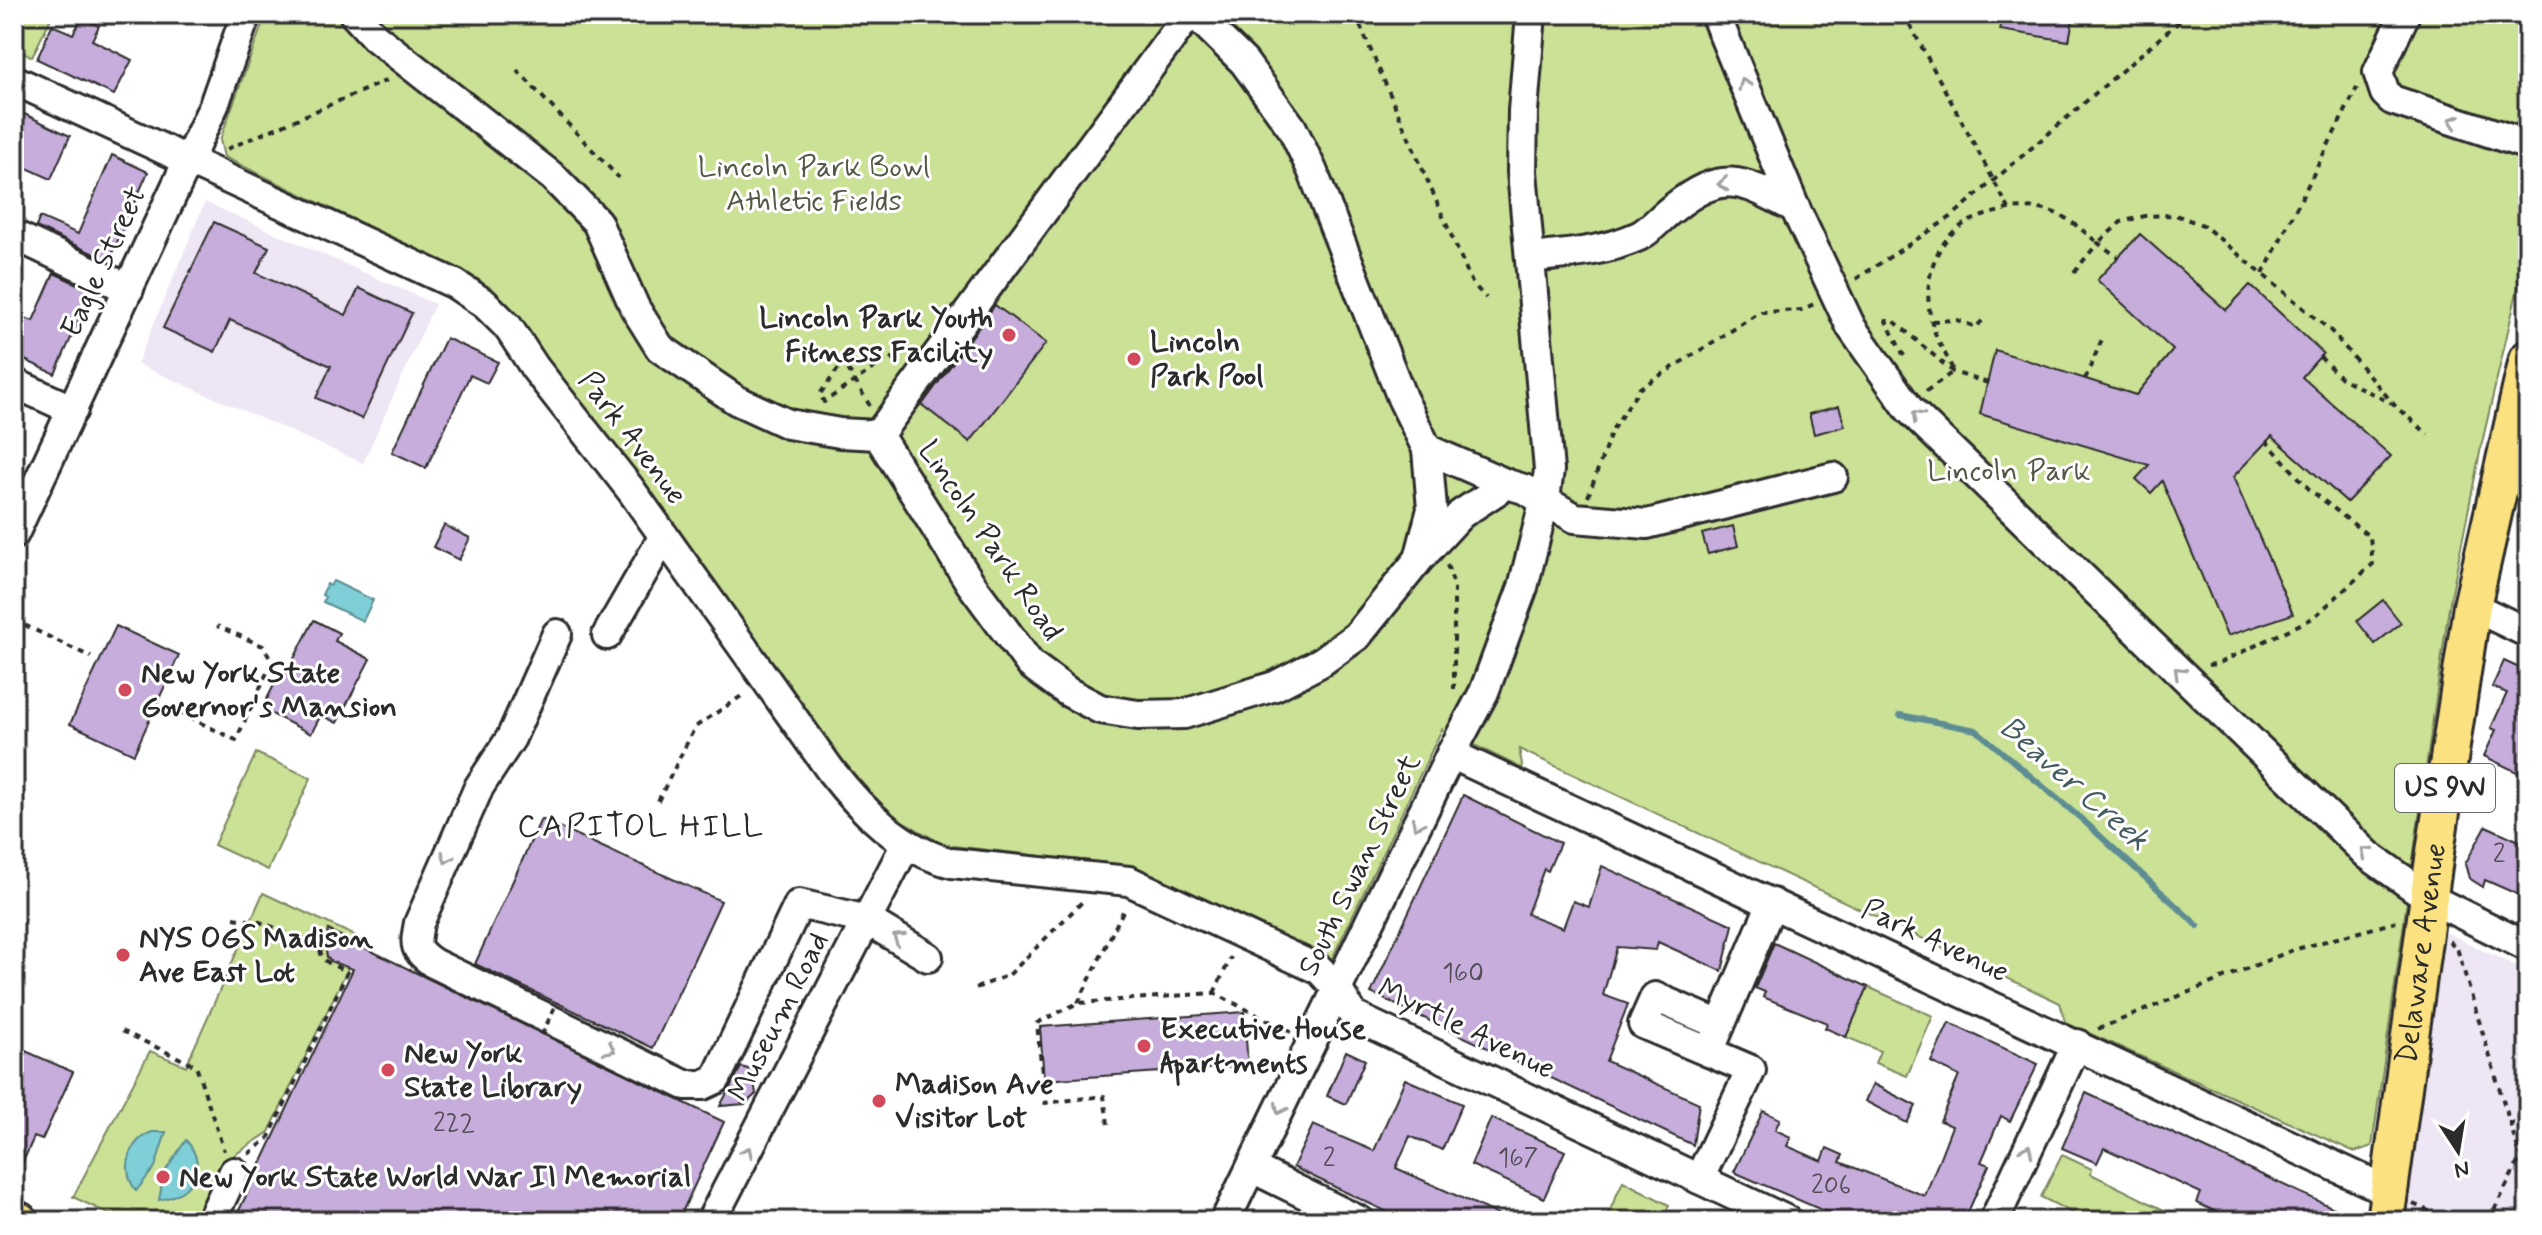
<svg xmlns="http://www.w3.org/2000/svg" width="2542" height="1235" font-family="Mynerve,sans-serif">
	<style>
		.built { fill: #eee6f4 }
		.green { fill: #cbe196; stroke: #7b8660; stroke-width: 2 }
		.water { fill: #7ecfd7; stroke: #5d8d92; stroke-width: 2 }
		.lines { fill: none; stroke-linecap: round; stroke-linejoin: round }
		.stream { stroke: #5d8d92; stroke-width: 6 }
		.building { fill: #c6addb; stroke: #2b2b2b; stroke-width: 2 }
		.minor-casing { stroke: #2b2b2b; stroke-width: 34 }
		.major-casing { stroke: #2b2b2b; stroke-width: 42 }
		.path { stroke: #2b2b2b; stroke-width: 4; stroke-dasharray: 6 6; stroke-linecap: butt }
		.minor { stroke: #fff; stroke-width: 28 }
		.major { stroke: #fbe180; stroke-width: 36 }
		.path-bridge { stroke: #2b2b2b; stroke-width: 4; stroke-dasharray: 6 6; stroke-linecap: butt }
		.oneway { stroke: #a0a0a0 }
		.poi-dot { fill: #d1495b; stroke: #fff; stroke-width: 3 }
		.labels { text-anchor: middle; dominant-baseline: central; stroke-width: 6; stroke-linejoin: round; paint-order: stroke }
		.number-label { font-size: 26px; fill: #524c57 }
		.shield { fill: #fff; stroke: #6b6b6b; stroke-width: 2 }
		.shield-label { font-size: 28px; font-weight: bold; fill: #2b2b2b }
		.park-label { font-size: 30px; fill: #535846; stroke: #fff }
		.street-label { font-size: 30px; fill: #2b2b2b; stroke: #fff }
		.poi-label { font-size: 30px; font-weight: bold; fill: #2b2b2b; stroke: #fff; text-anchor: start }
		.water-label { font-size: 32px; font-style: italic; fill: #445c5f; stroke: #fff }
		.neighbourhood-label { font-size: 32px; letter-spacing: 2px; fill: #2b2b2b; stroke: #fff }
	</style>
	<rect width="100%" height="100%" fill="#fff"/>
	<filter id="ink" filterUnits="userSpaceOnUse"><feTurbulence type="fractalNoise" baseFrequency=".0125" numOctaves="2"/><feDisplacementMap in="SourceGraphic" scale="16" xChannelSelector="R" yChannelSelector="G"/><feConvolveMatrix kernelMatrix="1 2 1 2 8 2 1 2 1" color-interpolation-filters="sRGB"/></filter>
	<g filter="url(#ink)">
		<g class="built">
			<polygon points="205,202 435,304 363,463 137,364"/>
			<polygon points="2443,931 2528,972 2528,1221 2403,1221"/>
		</g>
		<g class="green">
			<polygon points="14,14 53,14 32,57 14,48"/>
			<polygon points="266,14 2528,14 2528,245 2481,447 2449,607 2372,1146 2355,1152 2066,1023 2060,1003 1519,749 1523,769 1442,729 1331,961 1107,863 944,845 894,816 853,778 480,280 224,157 220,140"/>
			<polygon points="256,753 311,778 268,870 214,845"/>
			<polygon points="263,893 362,939 269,1132 227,1160 196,1221 124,1221 73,1197 150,1051 186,1066"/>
			<polygon points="1868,987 1933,1016 1907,1076 1875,1063 1880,1051 1846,1037"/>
			<polygon points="2062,1155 2092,1169 2091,1174 2164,1210 2159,1221 2088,1221 2041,1197"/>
			<polygon points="1623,1181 1669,1205 1661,1221 1605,1221"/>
		</g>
		<g class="water">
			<polygon points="333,581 373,600 363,621 323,602 325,597 322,595 327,584 330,586"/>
			<path d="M152,1132H166L155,1167L136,1191C121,1170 128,1141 152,1132Z"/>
			<path d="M186,1140C210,1169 191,1194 159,1200L164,1173Z"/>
		</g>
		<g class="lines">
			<polyline class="stream" points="1900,715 1976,730 2085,822 2198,926"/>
		</g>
		<g class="building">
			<polygon points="2003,14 2074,14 2069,41 2000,30"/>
			<polygon points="82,18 99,26 92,40 132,60 114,95 37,59 52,25 73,34"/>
			<polygon points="14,109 70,136 51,179 14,162"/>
			<polygon points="112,155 148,172 109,261 36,227 40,217 78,234"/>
			<polygon points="214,222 269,247 256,273 346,315 359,288 412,313 362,419 316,398 331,366 230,320 215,352 163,328"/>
			<polygon points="2140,234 2226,310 2250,285 2323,353 2302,377 2391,456 2347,502 2272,436 2233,477 2293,614 2227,636 2162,481 2151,493 2136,479 2149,465 1980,414 1995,350 2136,395 2173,350 2097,280"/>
			<polygon points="54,273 92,291 55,374 14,355 14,339 23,317 33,321"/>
			<polygon points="995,305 1046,343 970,442 922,405"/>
			<polygon points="446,338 498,362 487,383 470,375 426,468 392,452"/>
			<polygon points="1839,406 1845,426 1814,434 1809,414"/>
			<polygon points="444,525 470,538 459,560 433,547"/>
			<polygon points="1733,526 1738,546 1708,554 1702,534"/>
			<polygon points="2383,600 2401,623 2375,644 2357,621"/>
			<polygon points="314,620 339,633 335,641 370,659 337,723 321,715 311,734 262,709 280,673 285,676"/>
			<polygon points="116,626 179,655 134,754 70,724"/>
			<polygon points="2504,661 2528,672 2528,765 2523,775 2484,756 2496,730 2491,728 2507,693 2492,687"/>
			<polygon points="1463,795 1560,843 1548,871 1544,869 1527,914 1563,928 1573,901 1589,907 1602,866 1733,925 1722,971 1658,942 1656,950 1617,947 1603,995 1628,1004 1606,1061 1699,1103 1693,1145 1371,993"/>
			<polygon points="541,819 721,901 653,1048 475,964"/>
			<polygon points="2486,826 2528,845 2528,899 2485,880 2483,887 2469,878 2465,864"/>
			<polygon points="328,930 724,1122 678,1221 234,1221 353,969 332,962 327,957 325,945"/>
			<polygon points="1774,943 1868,987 1846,1037 1825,1028 1827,1023 1763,997 1765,992 1755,988"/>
			<polygon points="1244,1012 1248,1066 1044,1080 1040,1027"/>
			<polygon points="1949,1023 2038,1064 2010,1121 2001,1116 1981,1162 1989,1165 1964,1221 1847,1221 1734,1172 1763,1111 1780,1119 1775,1130 1791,1137 1787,1146 1822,1161 1827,1148 1843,1155 1840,1162 1925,1196 1952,1126 1940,1121 1959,1076 1931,1062"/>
			<polygon points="14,1046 73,1072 42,1140 34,1137 14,1182"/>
			<polygon points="1346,1051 1365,1060 1346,1104 1327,1096"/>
			<polygon points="741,1067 748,1069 753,1075 756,1094 745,1104 720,1106"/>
			<polygon points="1405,1079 1462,1104 1442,1150 1410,1136 1396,1168 1512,1221 1406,1221 1293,1167 1313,1125 1374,1151"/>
			<polygon points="1873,1084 1916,1106 1907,1123 1865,1101"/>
			<polygon points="2086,1093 2260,1174 2362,1221 2221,1221 2223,1215 2197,1203 2201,1193 2104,1148 2097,1163 2062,1148"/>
			<polygon points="1491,1118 1565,1151 1544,1198 1471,1165"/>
		</g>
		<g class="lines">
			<g class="minor-casing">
				<g id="minor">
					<polyline points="354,14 375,37 553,177 597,222 635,308 660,348 736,400 788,424 840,433 878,435 971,584 1030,664 1068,692 1100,709 1138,715 1184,714 1275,686 1321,662 1357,636 1419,559 1432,509 1427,449"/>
					<polyline points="1195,14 1244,62 1292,128 1312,170 1402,398 1427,449 1507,484 1524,489 1575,518 1647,524 1833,477"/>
					<polyline points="1715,14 1795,208 1851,327 1909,409 2368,855 2429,898 2528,947"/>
					<polyline points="2405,14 2378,72 2385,93 2392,100 2528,145"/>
					<path d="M14,80L455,284L485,304L508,327L535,368L631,490L831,771C862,811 901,850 952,863L1129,881L1320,970L1337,989L1354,1016L1788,1221"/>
					<polyline points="14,235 129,289"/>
					<path d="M1530,258C1567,254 1604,252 1639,236C1651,230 1661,217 1672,209C1723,168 1742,180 1795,208"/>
					<polyline points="14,383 73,410"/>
					<polyline points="878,435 1189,14"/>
					<polyline points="14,534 214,105 246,14"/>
					<polyline points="1423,555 1461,514 1507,484"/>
					<polyline points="2472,606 2528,633"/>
					<path d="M557,634L511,738L479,787L419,923C415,945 413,949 433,963L685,1085H703L716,1079L799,904L867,920L928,957"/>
					<polyline points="607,635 664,536"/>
					<polyline points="1451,754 2390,1192"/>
					<polyline points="1709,1052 1643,1024 1655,997 1720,1025"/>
					<polyline points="1252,1168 1360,1221"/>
					<polyline points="1699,1179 1751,1070 1709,1052 1772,903"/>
					<polyline points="211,1221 234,1172"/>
					<polyline points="711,1221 906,844"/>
					<polyline points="1225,1221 1451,754 1484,692 1523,587 1545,499 1549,470 1522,172 1523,111 1531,14"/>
					<polyline points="1994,1221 2077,1044"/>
				</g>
			</g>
			<g class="major-casing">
				<g id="major">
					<polyline points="14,1219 19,1221"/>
					<path id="s1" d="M2385,1221L2434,859L2472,606L2528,359"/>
				</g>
			</g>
			<g class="path">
				<polyline points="1355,14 1472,283 1486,298"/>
				<path d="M1904,14L2009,209C2054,205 2064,215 2098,243L2121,222L2145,216L2175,215L2203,225L2331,331L2397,408L2428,434"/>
				<polyline points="517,70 619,178"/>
				<polyline points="227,149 390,79"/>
				<polyline points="2074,272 2098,243 2118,257"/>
				<polyline points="2263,274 2357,88"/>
				<polyline points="1856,279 1951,217 2188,14"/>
				<polyline points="1932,321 1957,320 1976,327 1986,317"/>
				<polyline points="1904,356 1886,321 1894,321 1953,372 1988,383"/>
				<polyline points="2320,357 2341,378 2391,403"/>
				<polyline points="2085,379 2103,337"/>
				<path d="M1926,391L1953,372C1950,360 1942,350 1937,338C1922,303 1925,255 1957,229C1970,218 1992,213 2009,209"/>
				<path d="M870,406C861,391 852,376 843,362L820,394L824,402L890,357L898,363"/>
				<polyline points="1588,497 1612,430 1640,388 1761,312 1801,310 1814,304"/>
				<polyline points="1447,565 1454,585 1454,689"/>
				<polyline points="14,620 91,657"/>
				<polyline points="2208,665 2217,664 2313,618 2373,564 2370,537 2309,489 2267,442"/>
				<polyline points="178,712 236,740 272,662 263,646 217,626"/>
				<polyline points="658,801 695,727 746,693"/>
				<path d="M234,918L260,922L321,945C317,965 336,963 347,973L268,1139L247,1155"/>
				<polyline points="2449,941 2457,948 2519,1153 2528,1156"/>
				<polyline points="976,988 1009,975 1084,900"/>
				<polyline points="1214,993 1231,957"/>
				<polyline points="1078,1003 1124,909"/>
				<polyline points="2098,1029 2293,950 2396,922"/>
				<polyline points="122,1031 196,1066 224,1151"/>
				<polyline points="2508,1123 2528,1123"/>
				<polyline points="1108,1124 1104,1096 1045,1103 1037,1023 1078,1003 1214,993 1291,1032"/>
				<polyline points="2413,1204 2451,1221"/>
				<polyline points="2489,1221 2522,1154"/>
			</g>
			<use href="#minor" class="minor"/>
			<use href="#major" class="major"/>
			<polyline class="path-bridge" points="542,1035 556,1004"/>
		</g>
		<defs><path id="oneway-chevron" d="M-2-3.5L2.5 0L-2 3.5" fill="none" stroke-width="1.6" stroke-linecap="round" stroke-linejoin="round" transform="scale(2)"/></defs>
		<g class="oneway">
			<use href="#oneway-chevron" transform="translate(1744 84) rotate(-112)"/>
			<use href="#oneway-chevron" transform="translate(2454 121) rotate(-161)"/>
			<use href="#oneway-chevron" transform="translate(1723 184) rotate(175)"/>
			<use href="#oneway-chevron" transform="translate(1917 416) rotate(-135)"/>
			<use href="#oneway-chevron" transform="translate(2179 672) rotate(-136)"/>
			<use href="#oneway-chevron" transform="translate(1417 824) rotate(116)"/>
			<use href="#oneway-chevron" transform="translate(2366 852) rotate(-139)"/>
			<use href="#oneway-chevron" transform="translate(447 858) rotate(113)"/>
			<use href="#oneway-chevron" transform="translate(898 938) rotate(-147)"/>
			<use href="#oneway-chevron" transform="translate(610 1049) rotate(26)"/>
			<use href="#oneway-chevron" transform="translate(1280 1109) rotate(116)"/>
			<use href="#oneway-chevron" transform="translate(2027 1150) rotate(-65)"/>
			<use href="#oneway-chevron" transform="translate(747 1152) rotate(-63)"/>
		</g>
	</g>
	<g class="poi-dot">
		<circle cx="1009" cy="335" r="8"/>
		<circle cx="1134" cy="359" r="8"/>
		<circle cx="125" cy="690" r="8"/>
		<circle cx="123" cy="955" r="8"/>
		<circle cx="1144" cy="1046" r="8"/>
		<circle cx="388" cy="1070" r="8"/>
		<circle cx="879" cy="1101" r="8"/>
		<circle cx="163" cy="1177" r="8"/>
	</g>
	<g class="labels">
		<g class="number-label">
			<text x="2499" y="855">2</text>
			<text x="1463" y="974">160</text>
			<text x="454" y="1124">222</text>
			<text x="1329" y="1159">2</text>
			<text x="1518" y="1159">167</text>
			<text x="1831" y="1186">206</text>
		</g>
		<rect class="shield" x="2395" y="764" width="100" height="48" rx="6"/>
		<g class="shield-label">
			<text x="2445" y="788">US 9W</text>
		</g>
		<g class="park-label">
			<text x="814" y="167">Lincoln Park Bowl<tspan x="814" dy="34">Athletic Fields</tspan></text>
			<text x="2009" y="471">Lincoln Park</text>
		</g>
		<g class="street-label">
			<text transform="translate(104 262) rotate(-65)">Eagle Street</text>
			<text transform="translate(632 438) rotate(53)">Park Avenue</text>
			<text transform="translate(990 541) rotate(56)">Lincoln Park Road</text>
			<text transform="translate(1360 865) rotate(-64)">South Swan Street</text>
			<text transform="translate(1935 941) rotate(25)">Park Avenue</text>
			<text stroke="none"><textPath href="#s1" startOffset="270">Delaware Avenue</textPath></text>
			<text transform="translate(779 1017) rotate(-63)">Museum Road</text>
			<text transform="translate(1466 1029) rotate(26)">Myrtle Avenue</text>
		</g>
		<g class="poi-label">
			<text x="993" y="318" text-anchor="end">Lincoln Park Youth<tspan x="993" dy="34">Fitness Facility</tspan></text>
			<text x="1150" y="342">Lincoln<tspan x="1150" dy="34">Park Pool</tspan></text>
			<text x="141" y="673">New York State<tspan x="141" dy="34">Governor's Mansion</tspan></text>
			<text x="139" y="938">NYS OGS Madison<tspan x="139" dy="34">Ave East Lot</tspan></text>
			<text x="1160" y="1029">Executive House<tspan x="1160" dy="34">Apartments</tspan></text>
			<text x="404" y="1053">New York<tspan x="404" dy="34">State Library</tspan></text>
			<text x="895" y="1084">Madison Ave<tspan x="895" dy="34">Visitor Lot</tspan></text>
			<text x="179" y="1177">New York State World War II Memorial</text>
		</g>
		<g class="water-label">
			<text transform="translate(2074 784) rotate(41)">Beaver Creek</text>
		</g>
		<g class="neighbourhood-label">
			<text x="641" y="827">CAPITOL HILL</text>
		</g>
	</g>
	<rect width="2542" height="1235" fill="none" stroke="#fff" stroke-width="48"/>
	<rect x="24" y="24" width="2494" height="1187" fill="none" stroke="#2b2b2b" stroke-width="3" filter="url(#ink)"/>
	<g transform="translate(2458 1151) rotate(168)" stroke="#ffffff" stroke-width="6" paint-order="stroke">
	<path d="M0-6L14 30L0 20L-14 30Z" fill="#2b2b2b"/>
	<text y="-12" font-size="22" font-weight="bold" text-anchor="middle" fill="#2b2b2b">N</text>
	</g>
</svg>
